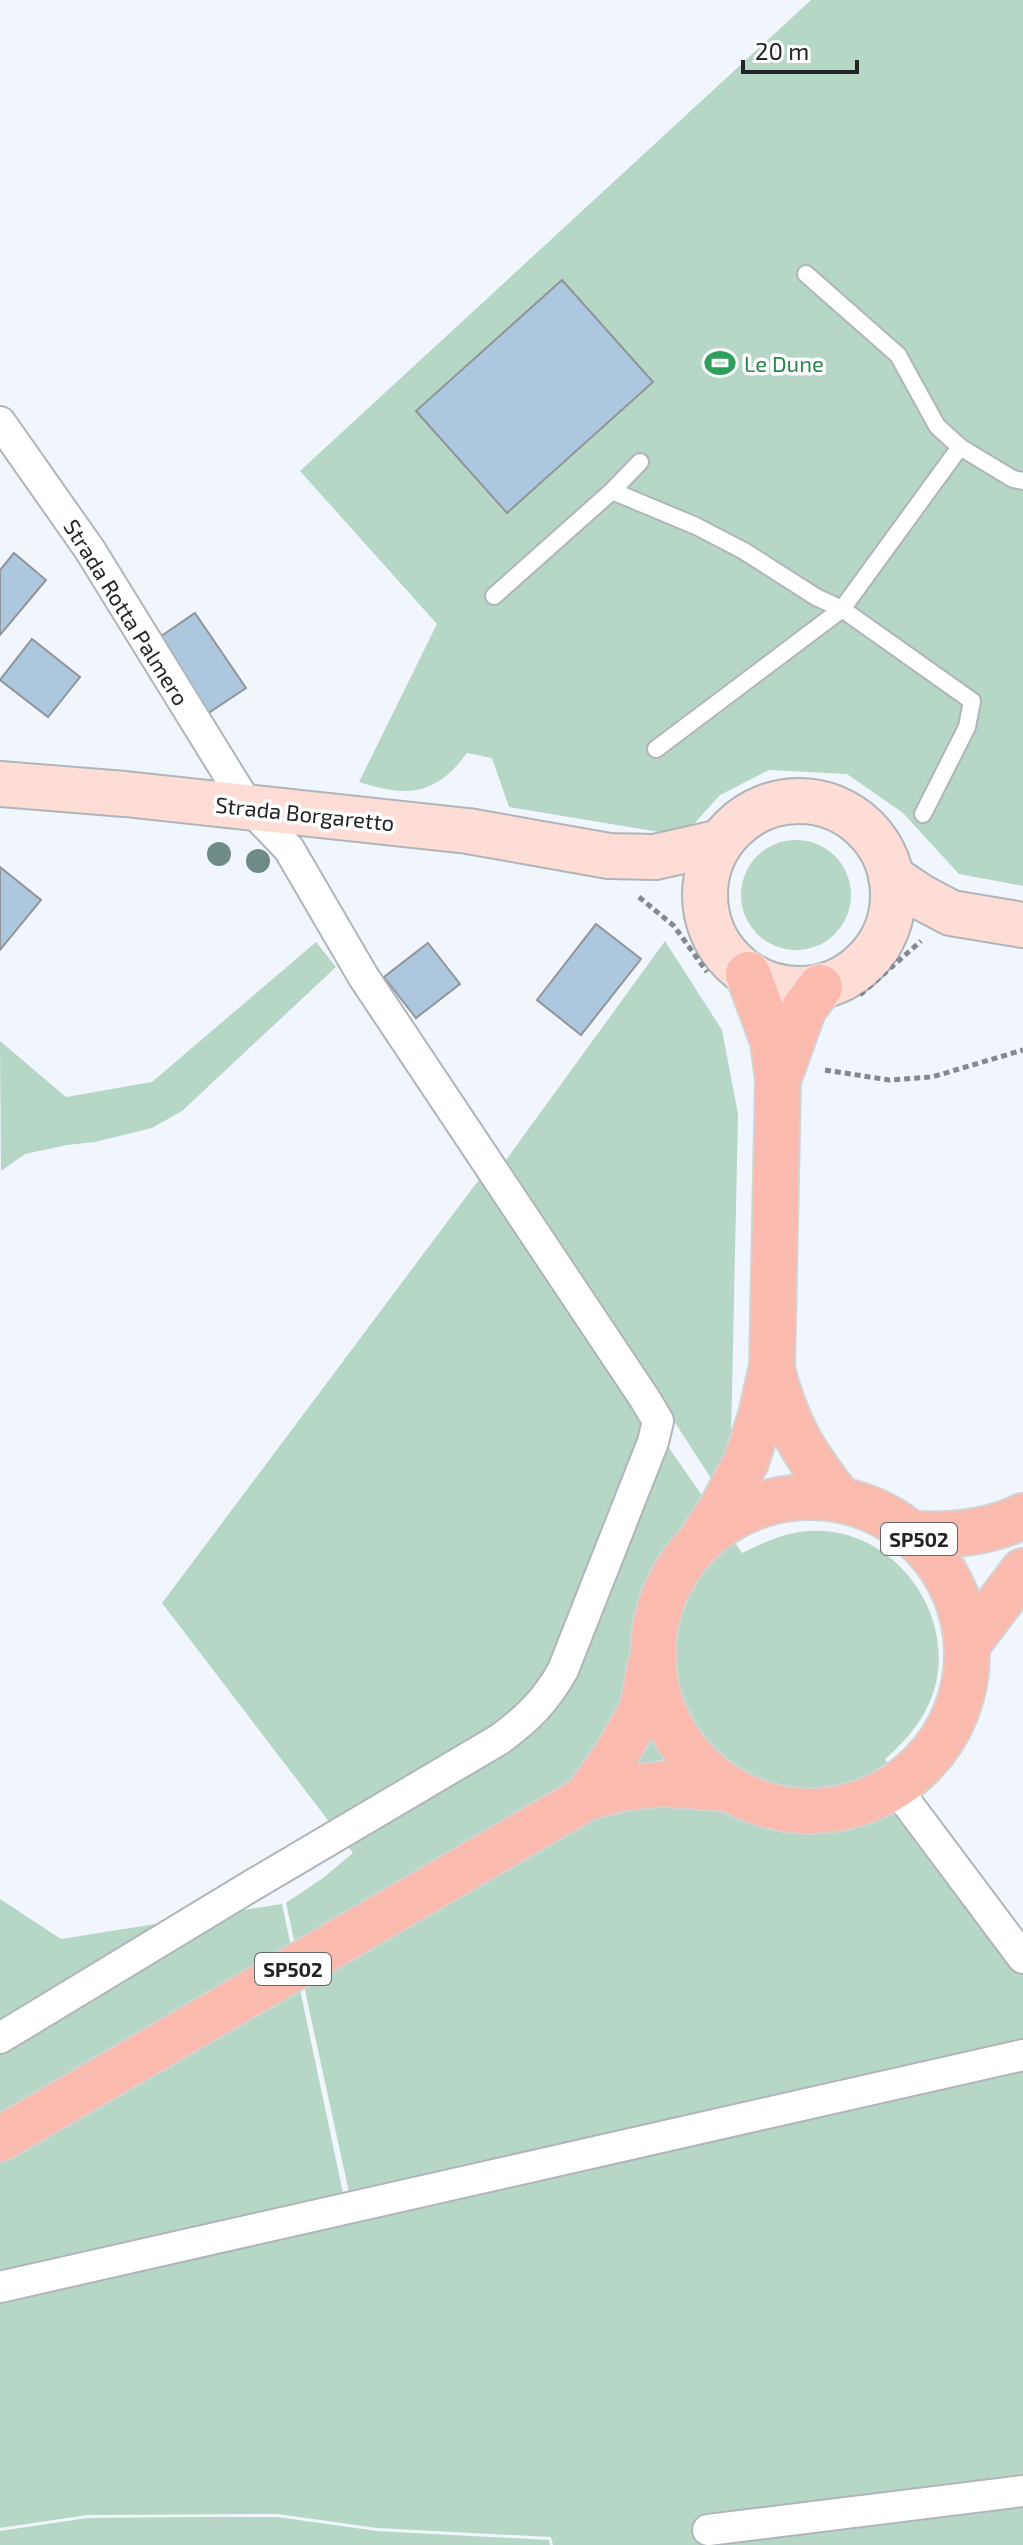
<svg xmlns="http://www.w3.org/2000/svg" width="1023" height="2545" font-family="'Exo 2',sans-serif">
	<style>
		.green { fill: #b6d6c6 }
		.building { fill: #adc7df; stroke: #90959a; stroke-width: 2 }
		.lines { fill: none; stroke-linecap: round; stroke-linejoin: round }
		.lane-casing { stroke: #b0b5ba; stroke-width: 20 }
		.street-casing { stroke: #b0b5ba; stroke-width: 34 }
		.secondary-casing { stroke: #b0b5ba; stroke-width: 48 }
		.primary-casing { stroke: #d3d3d4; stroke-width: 48 }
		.path { stroke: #85898d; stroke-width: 5; stroke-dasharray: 6 4; stroke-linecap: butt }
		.lane { stroke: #fff; stroke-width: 16 }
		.street { stroke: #fff; stroke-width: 30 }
		.secondary { stroke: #fdddd6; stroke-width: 44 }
		.primary { stroke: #fabbae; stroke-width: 44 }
		.tree { fill: #6e8c85 }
		.labels { text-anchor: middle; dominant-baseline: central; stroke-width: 7; stroke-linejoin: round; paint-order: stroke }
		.shield { fill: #fff; stroke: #646667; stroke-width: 2 }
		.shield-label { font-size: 20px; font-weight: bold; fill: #222426 }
		.leisure-label { font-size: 22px; fill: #27864d; stroke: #fff; text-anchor: start }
		.street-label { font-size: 22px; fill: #222426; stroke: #fff }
	</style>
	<rect width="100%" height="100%" fill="#f0f6fb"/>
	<g class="green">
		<path d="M811,0H1023V886L959,874L903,813L847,774L769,770L720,795L683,836L509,807L492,758L467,753C436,795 408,798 359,782L437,624L300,471Z"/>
		<circle cx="796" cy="895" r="55"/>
		<polygon points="665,941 722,1030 738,1114 731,1437 714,1483 506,1160"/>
		<polygon points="316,942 336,967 182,1111 152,1128 95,1142 67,1145 25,1154 1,1171 0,1041 66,1097 152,1082"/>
		<path d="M481,1177L742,1553C765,1542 785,1532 811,1531C886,1527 947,1600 938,1672C933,1708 912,1736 885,1759L1023,1958V2043L350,2197L286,1903L323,1878L353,1853L162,1603Z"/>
		<polygon points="0,1899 61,1939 282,1904 344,2198 0,2277"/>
		<polygon points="1023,2069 1023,2545 553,2545 551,2537 377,2528 277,2514 87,2515 0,2528 0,2301"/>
		<polygon points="205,2517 277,2517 377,2531 549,2540 550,2545 0,2545 0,2531 87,2518"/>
	</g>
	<g class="building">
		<polygon points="562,280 653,382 507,513 416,411"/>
		<polygon points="14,553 46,580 0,635 0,570"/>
		<polygon points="195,613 246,688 207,714 157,639"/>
		<polygon points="32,639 80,677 48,717 0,680"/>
		<polygon points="0,867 41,900 0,950"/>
		<polygon points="596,924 641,959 581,1035 537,1000"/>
		<polygon points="428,943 460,984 416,1018 384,977"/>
	</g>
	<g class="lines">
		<g class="lane-casing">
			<g id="lane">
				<polyline points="806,274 898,355 937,426 960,447 1013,479 1023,481"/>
				<polyline points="612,491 696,526 744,551 816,597 842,609 972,701 967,727 923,814"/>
				<polyline points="494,596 612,491 640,462"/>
				<polyline points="656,749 842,609 960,447"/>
			</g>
		</g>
		<g class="street-casing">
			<g id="street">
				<path d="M0,422L90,550L248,806L289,849L363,976L645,1399L658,1421L653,1442L563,1670C545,1702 528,1718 500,1739L256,1883L0,2038"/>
				<polyline points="895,1787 1023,1958"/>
				<polyline points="0,2287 1023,2055"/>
				<polyline points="708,2530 1023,2491"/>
			</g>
		</g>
		<g class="secondary-casing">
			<g id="secondary">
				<polyline points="0,784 125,794 468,831 609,856 655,857 721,842"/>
				<circle cx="799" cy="895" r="94"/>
				<polyline points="891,877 921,897 951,913 1023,925"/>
			</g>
		</g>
		<g class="primary-casing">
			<g id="primary">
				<polyline points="780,1075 804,1008 820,987"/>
				<path d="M772,1369C786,1424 803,1453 839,1498"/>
				<circle cx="810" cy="1654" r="157"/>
				<polyline points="705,1533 722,1507 746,1462 761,1415 772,1366 778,1081 773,1041 748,974"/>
				<path d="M914,1534C952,1536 989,1533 1023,1516"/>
				<polyline points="968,1644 1023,1571"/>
				<polyline points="586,1798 616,1755 642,1709 650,1665"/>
				<polyline points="0,2139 586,1798 624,1788 662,1784 727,1789"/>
			</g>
		</g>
		<g class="path">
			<polyline points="639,897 674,926 707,972"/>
			<polyline points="860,995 921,941"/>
			<polyline points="825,1070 889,1080 932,1077 1023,1050"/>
		</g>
		<use href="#lane" class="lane"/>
		<use href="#street" class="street"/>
		<use href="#secondary" class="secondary"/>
		<use href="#primary" class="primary"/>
	</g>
	<g class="tree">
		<circle cx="219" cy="854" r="12"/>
		<circle cx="258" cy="861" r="12"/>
	</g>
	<defs>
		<g id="stadium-bare" transform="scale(2.4)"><path d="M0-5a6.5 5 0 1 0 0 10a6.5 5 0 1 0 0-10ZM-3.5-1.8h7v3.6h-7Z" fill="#2e9e5b" stroke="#fff" stroke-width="2.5" paint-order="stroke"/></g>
	</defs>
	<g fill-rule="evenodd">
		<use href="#stadium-bare" x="720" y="363"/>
	</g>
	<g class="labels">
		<g class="shield">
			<rect x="881" y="1523" width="76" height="32" rx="6"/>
			<rect x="255" y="1953" width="76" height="32" rx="6"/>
		</g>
		<g class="shield-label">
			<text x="919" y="1539">SP502</text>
			<text x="293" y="1969">SP502</text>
		</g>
		<g class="leisure-label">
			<text x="744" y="363">Le Dune</text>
		</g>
		<g class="street-label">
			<text transform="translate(127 612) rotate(58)">Strada Rotta Palmero</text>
			<text transform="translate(305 813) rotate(6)">Strada Borgaretto</text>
		</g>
	</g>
	<path d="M743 60v12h114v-12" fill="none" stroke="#222426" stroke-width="4"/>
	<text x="755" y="60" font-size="24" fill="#222426" stroke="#ffffff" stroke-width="6" paint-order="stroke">20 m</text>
</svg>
